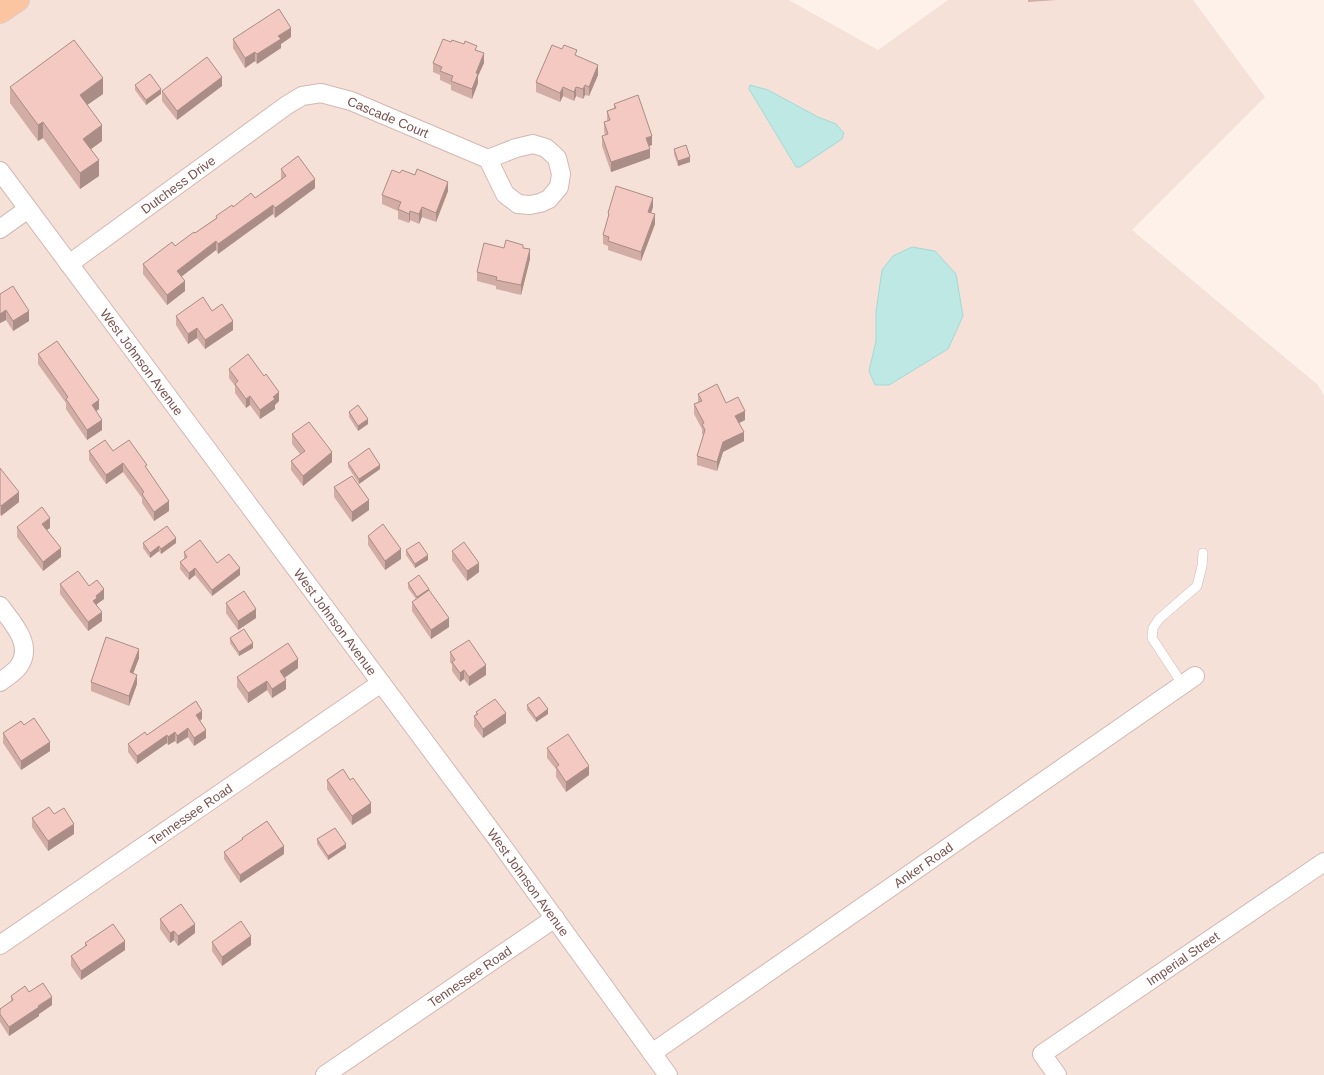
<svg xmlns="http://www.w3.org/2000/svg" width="1324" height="1075" font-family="Arial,sans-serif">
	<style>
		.residential { fill: #f5e1d8 }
		.water { fill: #bde8e4; stroke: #a3dad6 }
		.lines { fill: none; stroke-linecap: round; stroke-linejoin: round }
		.lane-casing { stroke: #d3b8b2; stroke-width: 10 }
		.street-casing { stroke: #d3b8b2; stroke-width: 20 }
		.primary-casing { stroke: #dacecd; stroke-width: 24 }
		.lane { stroke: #fff; stroke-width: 9 }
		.street { stroke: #fff; stroke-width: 18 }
		.primary { stroke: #fcc5a2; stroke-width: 22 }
		.wall { fill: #d1ada6 }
		.shaded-wall { fill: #aa8d87 }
		.building { fill: #f3c9c1; stroke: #aa8d87 }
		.labels { text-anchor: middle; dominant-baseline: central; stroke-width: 3; stroke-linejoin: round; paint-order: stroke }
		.street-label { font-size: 13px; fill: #7a514c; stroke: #fff6f1 }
	</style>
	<rect width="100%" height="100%" fill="#fdf1ea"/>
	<polygon class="residential" points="0,0 789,0 878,50 948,0 1193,0 1265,97 1132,230 1318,385 1324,396 1324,1075 0,1075"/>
	<g class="water">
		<polygon points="750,85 768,90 818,117 836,124 844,133 842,139 800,167 796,167 749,89"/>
		<polygon points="912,247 935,251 956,274 963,316 948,349 889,385 875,385 869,371 876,341 876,312 882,270 893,256"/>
	</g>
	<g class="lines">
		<g class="lane-casing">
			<polyline id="lane" points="1183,685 1152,638 1153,628 1159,619 1197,586 1202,566 1203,553"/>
		</g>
		<g class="street-casing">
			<g id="street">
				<path id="s1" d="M0,171L498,840L668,1075"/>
				<polyline points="0,229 28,209"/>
				<path id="s2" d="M69,264L287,105L302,96L321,93L332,96L351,101L488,159L505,194L518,204L530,205L540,203L549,199L559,187L561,174L557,158L546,148L533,144L516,148L488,159"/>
				<path d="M0,606C12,622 34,645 19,666C15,672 7,677 0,682"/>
				<path id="s3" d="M0,945L381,683"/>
				<path id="s4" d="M652,1053L1195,676"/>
				<path id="s5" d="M325,1075L555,918"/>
				<path id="s6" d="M1057,1075L1042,1054L1324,862"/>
			</g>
		</g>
		<g class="primary-casing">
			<polyline id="primary" points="0,12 18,0"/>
		</g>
		<use href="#lane" class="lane"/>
		<use href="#street" class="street"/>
		<use href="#primary" class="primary"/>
	</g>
	<g class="wall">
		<polygon points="1028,0 1057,0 1028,2"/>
		<polygon points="291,37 281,44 281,48 257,64 255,61 245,68 233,48 233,39"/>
		<polygon points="451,42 477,50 484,63 478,76 478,83 472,99 451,90 451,85 440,80 440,75 433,72 433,63"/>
		<polygon points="577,56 598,75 589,96 585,95 583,99 576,96 574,101 563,96 560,102 536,92 536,82"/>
		<polygon points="135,85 161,94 146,105 135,90"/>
		<polygon points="222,86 177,120 162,101 162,91"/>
		<polygon points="10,87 103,94 87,105 102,141 91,149 99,176 80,189 43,138 38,141 10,103"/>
		<polygon points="614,104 652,145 649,146 650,158 611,172 602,146 602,136 605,135 604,131 604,122 607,121 607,111 614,108"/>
		<polygon points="674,149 690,162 678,166 674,154"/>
		<polygon points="281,169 315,188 275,218 273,214 218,254 216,250 181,277 185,291 167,305 143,274 143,264 175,246 195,233 216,218 216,216 233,207 255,198 281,179"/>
		<polygon points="400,173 448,191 436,222 422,217 419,224 410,220 409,223 398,219 398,211 382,204 382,195"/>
		<polygon points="653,207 651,213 655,224 641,261 608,250 608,246 603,244 603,235 608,220 608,213"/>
		<polygon points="504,248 523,248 530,259 521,295 496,289 496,286 477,281 477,272"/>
		<polygon points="0,294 29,321 13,331 6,320 0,323"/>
		<polygon points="212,311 233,330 205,349 197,338 188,344 176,325 176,316"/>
		<polygon points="38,354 99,409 96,411 102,430 87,440 66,409 66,403 38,364"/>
		<polygon points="229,369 279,401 275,405 275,409 260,419 250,405 246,408 235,393 235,386 229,378"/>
		<polygon points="698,394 726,403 745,420 739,423 744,441 723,452 717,471 697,465 697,456 703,436 702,433 702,429 694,414 694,404 698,402"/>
		<polygon points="349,412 368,424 358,431 349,417"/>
		<polygon points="292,434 332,462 303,486 291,470 291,461 300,454 292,444"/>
		<polygon points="89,451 113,451 147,468 169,511 154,521 142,503 142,498 123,472 106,484 89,460"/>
		<polygon points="348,463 380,469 359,484 348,467"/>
		<polygon points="0,468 19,502 1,516 0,514"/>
		<polygon points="334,487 369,510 352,522 334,497"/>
		<polygon points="17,527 50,528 47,530 61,557 43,571 17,537"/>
		<polygon points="368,536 401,559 385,570 368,545"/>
		<polygon points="143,543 176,543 161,554 159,551 150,558 143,548"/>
		<polygon points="406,550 428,560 415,568 406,555"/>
		<polygon points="452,551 479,572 467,581 452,560"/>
		<polygon points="184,552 217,563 240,575 212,596 195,575 189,580 180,569 180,562 184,559"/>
		<polygon points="408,583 429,590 449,627 431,639 412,611 412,602 416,599 408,588"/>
		<polygon points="60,584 89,586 104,599 97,604 97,606 102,621 88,631 60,594"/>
		<polygon points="226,603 256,618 238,630 226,613"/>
		<polygon points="230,638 253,648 239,656 230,643"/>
		<polygon points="450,652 486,675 469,686 464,679 460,682 452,671 452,665 450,662"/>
		<polygon points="139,658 133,673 137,684 129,706 91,691 91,682"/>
		<polygon points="298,668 284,678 286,689 272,698 267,690 248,703 237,687 237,677"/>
		<polygon points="527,705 548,714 536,722 527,710"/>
		<polygon points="476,712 506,723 483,738 474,726 474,716 476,714"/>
		<polygon points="202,719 200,721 206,738 194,746 188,737 177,744 175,741 168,745 167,743 137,764 128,752 128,744 147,735"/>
		<polygon points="24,725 50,751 21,770 3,743 3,733"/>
		<polygon points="547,748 589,775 566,792 556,777 556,769 547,758"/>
		<polygon points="327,780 371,813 352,825 327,789"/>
		<polygon points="32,818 74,834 48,851 32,827"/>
		<polygon points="242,838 284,854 240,883 224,859 224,852 242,840"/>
		<polygon points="317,839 346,848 328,860 317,844"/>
		<polygon points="160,919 195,933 178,946 174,940 170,943 160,929"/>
		<polygon points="212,942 251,945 222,966 212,951"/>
		<polygon points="85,943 125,950 81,980 71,966 71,956 85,947"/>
		<polygon points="29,992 52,1005 39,1014 39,1016 9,1036 0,1022 0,1009 11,1001 11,996"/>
	</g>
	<g class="shaded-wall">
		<polygon points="291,28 291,37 281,44 281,48 257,64 257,54 278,36"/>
		<polygon points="255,52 255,61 245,68 245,58"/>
		<polygon points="484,53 484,63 478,76 478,83 472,99 472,89 476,73"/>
		<polygon points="598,65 598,75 589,96 589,87"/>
		<polygon points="222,77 222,86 177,120 177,111"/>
		<polygon points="103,78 103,94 80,110 80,95"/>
		<polygon points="585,85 585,95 583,99 583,89"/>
		<polygon points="563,87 563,96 560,102 560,93"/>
		<polygon points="576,87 576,96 574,101 574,92"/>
		<polygon points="161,89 161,94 146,105 146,100"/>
		<polygon points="43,122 43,138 38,141 38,125"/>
		<polygon points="102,125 102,141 83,155 83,139"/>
		<polygon points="652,136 652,145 646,147 646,138"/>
		<polygon points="650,149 650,158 611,172 611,162"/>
		<polygon points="690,157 690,162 678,166 678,161"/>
		<polygon points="99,160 99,176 80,189 80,173"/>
		<polygon points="315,179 315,188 275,218 275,208"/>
		<polygon points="448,182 448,191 436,222 436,213"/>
		<polygon points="653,198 653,207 648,222 648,212"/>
		<polygon points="273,205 273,214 218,254 218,244"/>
		<polygon points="422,207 422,217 419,224 419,214"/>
		<polygon points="410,211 410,220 409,223 409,214"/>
		<polygon points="655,214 655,224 641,261 641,252"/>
		<polygon points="216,241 216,250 177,280 177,271"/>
		<polygon points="530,249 530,259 521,295 521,285"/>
		<polygon points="185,281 185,291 167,305 167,295"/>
		<polygon points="6,310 6,320 0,323 0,314"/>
		<polygon points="29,311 29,321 13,331 13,321"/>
		<polygon points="233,321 233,330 205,349 205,340"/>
		<polygon points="197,328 197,338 188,344 188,334"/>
		<polygon points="279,392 279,401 275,405 275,409 260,419 260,410 273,397"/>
		<polygon points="250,396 250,405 246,408 246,399"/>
		<polygon points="99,400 99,409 92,414 92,405"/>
		<polygon points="745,411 745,420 735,425 735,416"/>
		<polygon points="368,419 368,424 358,431 358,426"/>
		<polygon points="102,420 102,430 87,440 87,430"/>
		<polygon points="744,432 744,441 723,452 717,471 717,462 723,442"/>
		<polygon points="332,452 332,462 303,486 303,476"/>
		<polygon points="123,463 123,472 106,484 106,475"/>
		<polygon points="380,465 380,469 359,484 359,479"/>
		<polygon points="19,492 19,502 1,516 1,506"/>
		<polygon points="369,500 369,510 352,522 352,512"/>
		<polygon points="169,501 169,511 154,521 154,512"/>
		<polygon points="50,518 50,528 42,533 42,524"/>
		<polygon points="176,538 176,543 161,554 161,549"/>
		<polygon points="159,546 159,551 150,558 150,553"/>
		<polygon points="61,548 61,557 43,571 43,562"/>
		<polygon points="401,549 401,559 385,570 385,561"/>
		<polygon points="428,555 428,560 415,568 415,564"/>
		<polygon points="479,563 479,572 467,581 467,571"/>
		<polygon points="195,568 195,575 189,580 189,573"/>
		<polygon points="240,568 240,575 212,596 212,590"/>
		<polygon points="104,589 104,599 97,604 97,607 93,601 96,596"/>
		<polygon points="429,589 429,593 417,601 417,597"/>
		<polygon points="256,609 256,618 238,630 238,621"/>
		<polygon points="102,612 102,621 88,631 88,622"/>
		<polygon points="449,618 449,627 431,639 431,630"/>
		<polygon points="253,643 253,648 239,656 239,652"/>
		<polygon points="139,649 139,658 130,682 130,672"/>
		<polygon points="298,659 298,668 280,681 280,671"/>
		<polygon points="486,665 486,675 469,686 469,677"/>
		<polygon points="464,670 464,679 460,682 460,673"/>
		<polygon points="137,675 137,684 129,706 129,696"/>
		<polygon points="286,680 286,689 272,698 272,689"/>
		<polygon points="267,681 267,690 248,703 248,693"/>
		<polygon points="548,709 548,714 536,722 536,718"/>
		<polygon points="202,711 202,719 196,723 196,715"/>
		<polygon points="506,713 506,723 483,738 483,729"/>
		<polygon points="188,728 188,737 177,744 177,736"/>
		<polygon points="206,730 206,738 194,746 194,738"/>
		<polygon points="175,732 175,741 168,745 168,737"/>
		<polygon points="167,735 167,743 137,764 137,756"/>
		<polygon points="50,742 50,751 21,770 21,761"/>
		<polygon points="589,766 589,775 566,792 566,782"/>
		<polygon points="371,803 371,813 352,825 352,816"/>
		<polygon points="74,824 74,834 48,851 48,841"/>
		<polygon points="346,844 346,848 328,860 328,856"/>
		<polygon points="284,846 284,854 240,883 240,875"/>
		<polygon points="195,924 195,933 178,946 178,936"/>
		<polygon points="174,931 174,940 170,943 170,933"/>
		<polygon points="251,936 251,945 222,966 222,957"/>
		<polygon points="125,941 125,950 81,980 81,971"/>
		<polygon points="52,997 52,1005 39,1014 39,1016 9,1036 9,1027"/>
	</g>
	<g class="building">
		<polygon points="279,9 291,28 278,36 281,39 257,54 255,52 245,58 233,39"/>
		<polygon points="443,39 451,42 452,40 464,44 465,41 477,46 475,50 484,53 476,73 478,74 472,89 451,81 453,76 440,71 442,67 433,63"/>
		<polygon points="74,40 103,78 80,95 102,125 83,139 99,160 80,173 43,122 38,125 10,87"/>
		<polygon points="552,45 562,49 564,45 577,50 575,55 598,65 589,87 585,85 583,89 576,87 574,92 563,87 560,93 536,82"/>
		<polygon points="207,57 222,77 177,111 162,91"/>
		<polygon points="150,74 161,89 146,100 135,85"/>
		<polygon points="638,95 652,136 646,138 650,149 611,162 602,136 608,134 604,122 610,120 607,111 616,108 614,104"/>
		<polygon points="686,145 690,157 678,161 674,149"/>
		<polygon points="298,156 315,179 275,208 273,205 218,244 216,241 177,271 185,281 167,295 143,264 172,242 175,246 194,232 195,233 217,218 216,216 232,205 233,207 251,193 255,198 286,176 281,169"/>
		<polygon points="417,169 448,182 436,213 422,207 419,214 410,211 409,214 398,209 401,202 382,195 392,170 400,173 402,170 415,175"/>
		<polygon points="616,186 653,198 648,212 655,214 641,252 608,241 609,237 603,235 609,214 608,213"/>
		<polygon points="506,240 523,245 523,248 530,249 521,285 496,280 497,277 477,272 484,243 504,248"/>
		<polygon points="13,286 29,311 13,321 6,310 0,314 0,294"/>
		<polygon points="203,297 212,311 222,304 233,321 205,340 197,328 188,334 176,316"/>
		<polygon points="57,341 99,400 92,405 102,420 87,430 66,399 68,397 38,354"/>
		<polygon points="248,354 264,376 266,374 279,392 273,397 275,399 260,410 250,396 246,399 235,384 238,381 229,369"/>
		<polygon points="717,384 726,403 738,397 745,411 735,416 744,432 723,442 717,462 697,456 705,430 702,424 704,423 694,404 702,401 698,394"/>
		<polygon points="358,405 368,419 358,426 349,412"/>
		<polygon points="309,422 332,452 303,476 291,461 305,451 292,434"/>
		<polygon points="105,440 113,451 129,440 147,465 145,466 169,501 154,512 142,494 144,492 123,463 106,475 89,451"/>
		<polygon points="369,448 380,465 359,479 348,463"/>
		<polygon points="0,468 19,492 1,506 0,505"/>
		<polygon points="352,476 369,500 352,512 334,487"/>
		<polygon points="42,507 50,518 42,524 61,548 43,562 17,527"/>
		<polygon points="383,524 401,549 385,561 368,536"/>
		<polygon points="167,526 176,538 161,549 159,546 150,553 143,543"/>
		<polygon points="200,540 217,563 229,554 240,568 212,590 195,568 189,573 180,562 187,557 184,552"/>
		<polygon points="419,542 428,555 415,564 406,550"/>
		<polygon points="464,542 479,563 467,571 452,551"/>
		<polygon points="78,571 89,586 97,580 104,589 96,596 97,598 93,601 102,612 88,622 60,584"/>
		<polygon points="419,575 429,589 417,597 408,583"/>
		<polygon points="429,590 449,618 431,630 412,602"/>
		<polygon points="244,591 256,609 238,621 226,603"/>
		<polygon points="244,629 253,643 239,652 230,638"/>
		<polygon points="106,637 139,649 130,672 137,675 129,696 91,682"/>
		<polygon points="469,640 486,665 469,677 464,670 460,673 452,662 455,660 450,652"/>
		<polygon points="288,643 298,659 280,671 286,680 272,689 267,681 248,693 237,677"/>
		<polygon points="539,697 548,709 536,718 527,705"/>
		<polygon points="495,699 506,713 483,729 474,716 478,714 476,712"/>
		<polygon points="196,701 202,711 196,715 206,730 194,738 188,728 177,736 175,732 168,737 167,735 137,756 128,744 145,732 147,735"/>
		<polygon points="34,718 50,742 21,761 3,733 21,721 24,725"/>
		<polygon points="568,734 589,766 566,782 556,767 559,765 547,748"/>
		<polygon points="343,769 350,780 353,778 371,803 352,816 327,780"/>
		<polygon points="49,807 54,814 64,808 74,824 48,841 32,818"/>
		<polygon points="267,821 284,846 240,875 224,852 243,839 242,838"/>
		<polygon points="335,828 346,844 328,856 317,839"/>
		<polygon points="181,904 195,924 178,936 174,931 170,933 160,919"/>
		<polygon points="241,921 251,936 222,957 212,942"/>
		<polygon points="113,924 125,941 81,971 71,956 87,945 85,943"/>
		<polygon points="43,983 52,997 38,1006 39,1007 9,1027 0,1014 0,1009 13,1000 11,996 25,986 29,992"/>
	</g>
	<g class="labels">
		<g class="street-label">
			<text stroke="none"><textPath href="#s2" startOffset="378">Cascade Court</textPath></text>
			<text stroke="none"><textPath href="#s2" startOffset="135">Dutchess Drive</textPath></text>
			<text stroke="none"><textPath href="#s1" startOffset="238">West Johnson Avenue</textPath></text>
			<text stroke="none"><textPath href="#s1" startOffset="562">West Johnson Avenue</textPath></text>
			<text stroke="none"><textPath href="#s3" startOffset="231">Tennessee Road</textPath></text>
			<text stroke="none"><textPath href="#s4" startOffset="330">Anker Road</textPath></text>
			<text stroke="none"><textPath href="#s1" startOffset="886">West Johnson Avenue</textPath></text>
			<text stroke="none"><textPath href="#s6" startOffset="196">Imperial Street</textPath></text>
			<text stroke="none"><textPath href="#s5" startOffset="175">Tennessee Road</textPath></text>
		</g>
	</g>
</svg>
